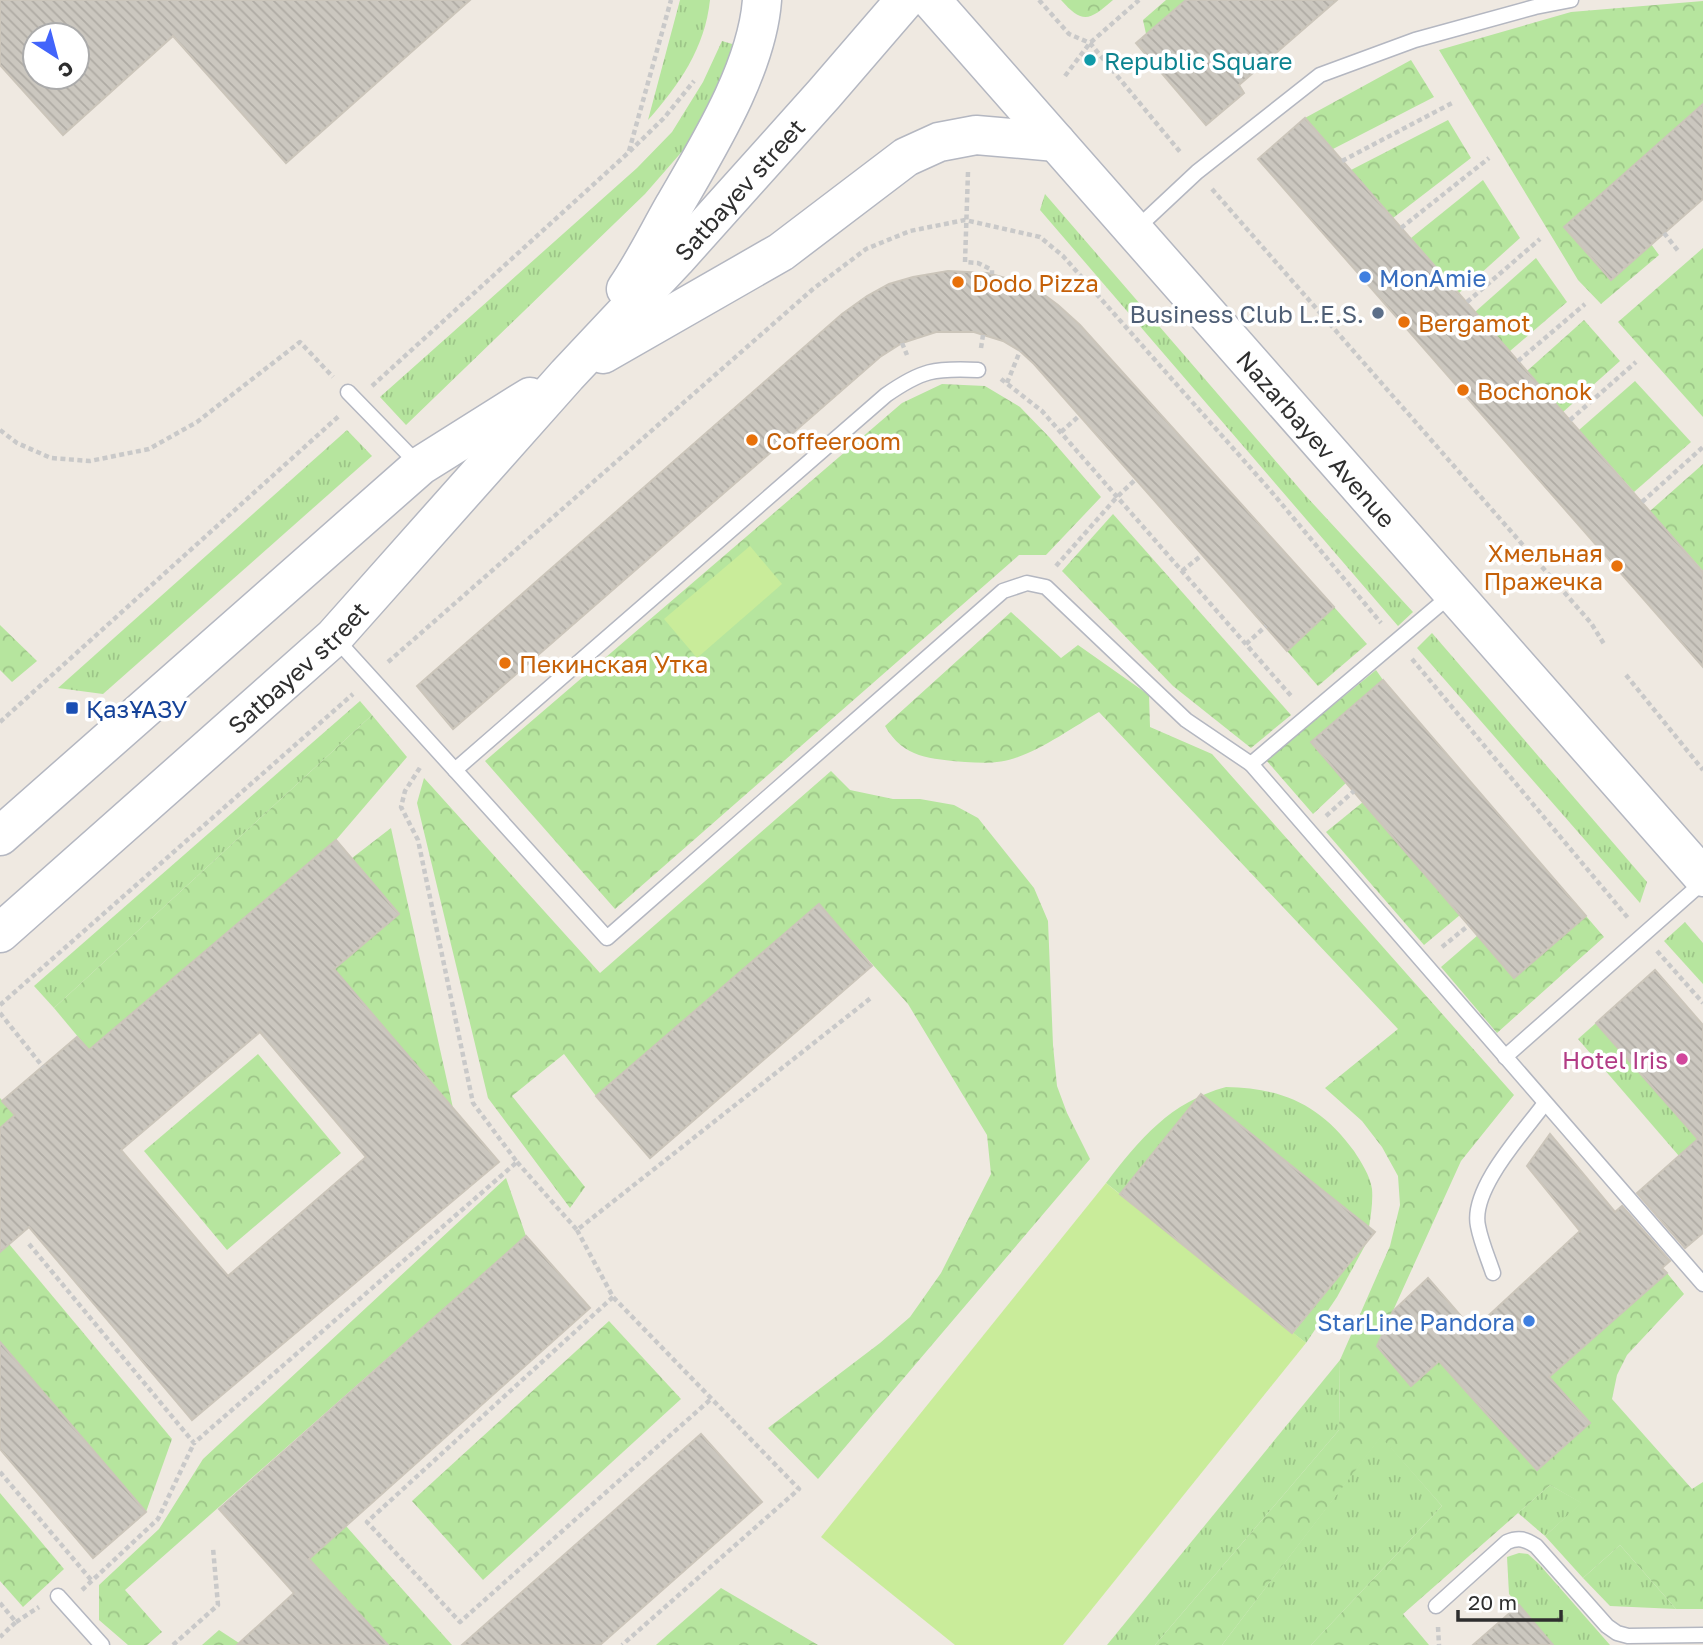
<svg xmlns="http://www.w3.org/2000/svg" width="1703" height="1645" font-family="'Golos Text',sans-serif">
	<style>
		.grass { fill: url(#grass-tufts) }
		.forest { fill: url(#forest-crowns) }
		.pitch { fill: #c9ec9a }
		.building { fill: url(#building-back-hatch); stroke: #cbc5ba; stroke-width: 2; fill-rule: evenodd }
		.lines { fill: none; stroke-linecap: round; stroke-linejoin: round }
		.lane-casing { stroke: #b4b7c1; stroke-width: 17 }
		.secondary-casing { stroke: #b4b7c1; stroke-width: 41 }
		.path { stroke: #c9c9c9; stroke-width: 4.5; stroke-dasharray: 5 3.5; stroke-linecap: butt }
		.lane { stroke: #fff; stroke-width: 14 }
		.secondary { stroke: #fff; stroke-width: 38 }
		.culture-dot { fill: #0f9aa8; stroke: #fff; stroke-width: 2.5 }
		.shop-dot { fill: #3f7fe0; stroke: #fff; stroke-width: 2.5 }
		.food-dot { fill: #e8710a; stroke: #fff; stroke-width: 2.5 }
		.service-dot { fill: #5c6f8a; stroke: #fff; stroke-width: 2.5 }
		.transit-dot { fill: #1a4fb4; stroke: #fff; stroke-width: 2.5 }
		.hotel-dot { fill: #d1479c; stroke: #fff; stroke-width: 2.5 }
		.labels { text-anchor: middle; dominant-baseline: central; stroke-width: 7; stroke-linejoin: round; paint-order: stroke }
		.culture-label { font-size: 24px; fill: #0d838f; stroke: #fff; text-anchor: start }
		.street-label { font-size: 24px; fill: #2e2e2e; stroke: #fff }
		.shop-label { font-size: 24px; fill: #366cbe; stroke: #fff; text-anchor: start }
		.food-label { font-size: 24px; fill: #c56008; stroke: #fff; text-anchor: start }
		.service-label { font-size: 24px; fill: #4e5e75; stroke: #fff; text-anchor: end }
		.transit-label { font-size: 24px; fill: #164399; stroke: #fff; text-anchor: start }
		.hotel-label { font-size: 24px; fill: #b23c85; stroke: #fff; text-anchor: end }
	</style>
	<defs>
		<pattern id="grass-tufts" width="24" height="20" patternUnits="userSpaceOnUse" patternTransform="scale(1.75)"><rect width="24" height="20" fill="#b6e59e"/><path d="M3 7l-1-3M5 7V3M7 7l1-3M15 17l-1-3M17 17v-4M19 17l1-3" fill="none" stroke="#9dc588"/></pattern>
		<pattern id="forest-crowns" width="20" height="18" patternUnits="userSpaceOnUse" patternTransform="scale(1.75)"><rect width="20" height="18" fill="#b6e59e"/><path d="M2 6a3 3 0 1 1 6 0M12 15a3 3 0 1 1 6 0" fill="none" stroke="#9dc588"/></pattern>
		<pattern id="building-back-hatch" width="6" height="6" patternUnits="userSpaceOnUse" patternTransform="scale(1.75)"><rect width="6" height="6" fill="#cbc7bf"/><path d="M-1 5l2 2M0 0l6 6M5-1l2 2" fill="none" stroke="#afaba4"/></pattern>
	</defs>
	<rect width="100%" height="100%" fill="#efe9e1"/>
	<g class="grass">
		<path d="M680,0H710C705,48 679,85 648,120Z"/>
		<polygon points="722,41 739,46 719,96 686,147 645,194 406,425 380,397 637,168 672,132 703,82"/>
		<polygon points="1045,194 1305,495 1413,612 1398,626 1040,210"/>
		<polygon points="347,430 372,456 103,694 58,688"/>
		<polygon points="1432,633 1647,882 1640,903 1417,648"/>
		<polygon points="360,701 372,715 54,1008 34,986"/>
		<polygon points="1685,922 1703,943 1703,984 1664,941"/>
		<polygon points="1596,1023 1698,1139 1679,1156 1578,1039"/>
		<path d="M1226,1087C1282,1088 1320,1104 1354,1151C1361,1162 1370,1175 1372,1189C1373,1201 1371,1215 1369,1227L1201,1094L1120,1194L1106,1183C1140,1139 1170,1102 1226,1087Z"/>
		<polygon points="1368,1240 1337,1297 1306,1343 1293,1333"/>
		<polygon points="1340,1360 1339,1430 1155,1645 1107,1645"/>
		<polygon points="1381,1436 1442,1506 1311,1645 1222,1645"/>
		<polygon points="1550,1485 1582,1503 1545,1536 1518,1513"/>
		<polygon points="1620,1545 1676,1609 1610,1606 1583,1578"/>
		<polygon points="1519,1553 1528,1554 1539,1564 1610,1645 1553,1645 1509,1594 1507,1557"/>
	</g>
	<g class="forest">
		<path d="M1061,0H1113C1090,20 1083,25 1061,0Z"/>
		<polygon points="1166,0 1198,0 1148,43 1143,20"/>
		<polygon points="1703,1 1703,104 1564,227 1611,280 1651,244 1659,255 1601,304 1578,280 1439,50 1571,12"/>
		<polygon points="1411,60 1434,97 1333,149 1305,118"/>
		<polygon points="1448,120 1471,158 1393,218 1351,170"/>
		<polygon points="1483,180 1520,238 1459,293 1411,238"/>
		<polygon points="1703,248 1703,417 1618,322"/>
		<polygon points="1536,258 1567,302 1510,351 1475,312"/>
		<polygon points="1584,320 1620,361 1563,412 1527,371"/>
		<polygon points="1635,381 1691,442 1634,492 1579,430"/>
		<polygon points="942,384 985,386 1020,407 1050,438 1101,497 1046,555 1019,555 615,909 485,761 902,403"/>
		<polygon points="1703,464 1703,571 1650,511"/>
		<polygon points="1113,514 1291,715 1251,748 1173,686 1062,571"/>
		<polygon points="1334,607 1367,644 1318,686 1287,651"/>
		<path d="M1011,612L1061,658L1078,645L1149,695L1150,727L1212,754L1514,1095L1461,1161L1377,1346L1439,1361L1537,1470L1590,1423L1549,1377L1667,1273L1684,1294L1627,1355L1617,1375L1612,1399L1692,1489L1703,1482V1609H1676L1620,1545L1583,1578L1545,1536L1581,1503L1550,1485L1403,1614L1429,1645H1311L1442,1506L1381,1437L1222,1645H1155L1339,1430L1340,1360L1390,1246L1400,1205L1398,1176L1382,1147L1362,1121L1325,1088L1398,1029L1099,712C1077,725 1042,749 1018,757C1000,764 984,763 965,762C931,759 903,758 885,726Z"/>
		<polygon points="0,625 37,661 12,682 0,670"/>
		<polygon points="1376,670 1383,680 1312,742 1346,783 1313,814 1266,760"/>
		<polygon points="372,715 407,757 336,840 89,1050 54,1008"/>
		<polygon points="831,771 850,790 893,799 920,799 954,805 978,818 1034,888 1048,921 1053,1045 1057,1086 1067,1113 1090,1159 818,1479 768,1428 880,1343 910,1317 941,1273 991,1174 987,1135 908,1004 819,905 596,1096 564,1054 512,1096 585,1187 570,1208 488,1098 417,803 424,778 600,973"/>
		<polygon points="1363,802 1460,915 1424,945 1326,832"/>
		<polygon points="391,828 453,1108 334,969 399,914 352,858"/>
		<polygon points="1586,916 1604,937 1497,1033 1441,967 1478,935 1514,977"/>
		<polygon points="258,1054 341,1153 227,1250 144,1151"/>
		<polygon points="0,1098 15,1115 0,1128"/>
		<polygon points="506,1178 526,1236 125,1590 162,1632 147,1645 128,1645 99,1620 99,1585 159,1529 203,1459"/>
		<polygon points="9,1244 172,1439 146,1512 0,1342 0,1252"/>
		<polygon points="609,1321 681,1399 483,1580 412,1501"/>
		<polygon points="0,1493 64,1569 23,1607 0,1581"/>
		<polygon points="346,1526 452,1645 388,1645 309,1559"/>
		<polygon points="721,1588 818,1645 656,1645"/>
		<polygon points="219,1630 239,1643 240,1645 202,1645"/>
	</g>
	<g class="pitch">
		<polygon points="750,546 782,584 697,658 664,619"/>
		<polygon points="1106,1183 1306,1343 1063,1645 955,1645 821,1537"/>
	</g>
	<g class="building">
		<path d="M0,0H470L286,163L173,36L63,135L0,65ZM35,35H77V77H35Z"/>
		<polygon points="1186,0 1337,0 1239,85 1244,93 1206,125 1136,43"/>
		<polygon points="1703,104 1703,199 1611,280 1564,227"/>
		<polygon points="1305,118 1703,572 1703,667 1258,159"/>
		<polygon points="948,271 987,273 1009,279 1046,296 1058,305 1080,325 1334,607 1287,651 1034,364 1020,351 1003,341 974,332 936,332 902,343 880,357 453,729 417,686 842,314 867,296 889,284 913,277"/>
		<polygon points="1383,680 1586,916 1514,978 1311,742"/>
		<path d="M336,840L399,914L334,969L499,1162L192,1420L29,1227L0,1252V1128L15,1115L2,1101L77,1037L89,1050ZM260,1032L366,1157L228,1276L121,1150Z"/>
		<polygon points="819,904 872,966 650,1158 596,1096"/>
		<polygon points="1655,970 1703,1025 1703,1233 1685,1248 1637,1193 1698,1139 1596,1023"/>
		<polygon points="1201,1094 1375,1232 1292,1333 1120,1194"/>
		<polygon points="1550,1134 1615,1212 1622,1206 1670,1261 1662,1268 1667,1273 1549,1377 1590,1423 1537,1470 1439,1361 1411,1386 1377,1346 1393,1311 1428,1278 1473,1330 1580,1231 1527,1166"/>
		<polygon points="526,1236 590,1308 309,1559 388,1645 237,1645 294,1593 219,1509"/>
		<polygon points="0,1342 146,1512 93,1558 0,1449"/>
		<polygon points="701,1434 762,1502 600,1645 462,1645"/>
		<polygon points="1519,1605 1553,1645 1473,1645"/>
	</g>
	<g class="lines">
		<g class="lane-casing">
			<g id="lane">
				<polyline points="1135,230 1197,172 1320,75 1415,40 1535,7 1571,0"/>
				<polyline points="348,392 419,465"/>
				<path d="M335,638L455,770L886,395C922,370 934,368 978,370"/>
				<polyline points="1251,764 1703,1284"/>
				<polyline points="455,770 607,938 1003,591 1027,583 1046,587 1186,720 1251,764 1452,594"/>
				<polyline points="1505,1057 1703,882"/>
				<path d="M1493,1273C1488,1258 1481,1242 1478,1226C1470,1189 1524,1132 1545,1103"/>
				<polyline points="58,1596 102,1645"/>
				<path d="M1436,1606L1507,1542C1519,1537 1525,1539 1536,1546L1607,1626L1617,1633L1628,1636L1703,1635"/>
			</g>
		</g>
		<g class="secondary-casing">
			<g id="secondary">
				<path id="s1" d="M931,0L1703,877"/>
				<path d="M626,289C644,263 658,234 674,206C708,147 757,69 762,0"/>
				<polyline points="603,354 781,252 906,157 939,142 976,135 1056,142"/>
				<polyline points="0,836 420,466 530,397"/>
				<path id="s2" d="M0,933L334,637L567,375L676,259L824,94L905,0"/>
			</g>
		</g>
		<g class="path">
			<polyline points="1039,0 1069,34 1090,43 1181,153"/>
			<polyline points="1065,76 1090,43 1139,0"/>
			<polyline points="629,151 671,0"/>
			<polyline points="1342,161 1454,102"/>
			<polyline points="968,172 965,262 978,263 992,270 992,274"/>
			<polyline points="1212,189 1591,623 1604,644"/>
			<polyline points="1401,228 1489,158"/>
			<polyline points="1664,233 1679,252"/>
			<polyline points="1467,302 1540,239"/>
			<polyline points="902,343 907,355"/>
			<polyline points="981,348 983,335"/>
			<polyline points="1518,361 1585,304"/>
			<polyline points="1001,379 1042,411 1292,697"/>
			<polyline points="1007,383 1020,351"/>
			<polyline points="372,386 628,153 664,118 694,81"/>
			<polyline points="1570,420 1636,362"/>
			<polyline points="0,430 17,443 51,458 90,461 149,449 197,422 300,342 333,377"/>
			<polyline points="1061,432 1079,416"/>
			<polyline points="1642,502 1703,447"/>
			<polyline points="1056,566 1117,497 1136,479"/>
			<polyline points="1182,571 1202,555"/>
			<polyline points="1246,644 1266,626"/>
			<polyline points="1412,659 1628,918"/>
			<polyline points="388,662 813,289 866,249 910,231 965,220 1040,237 1063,256 1270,490 1381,623"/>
			<polyline points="1626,675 1703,770"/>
			<polyline points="0,722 340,415"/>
			<polyline points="1326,816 1354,791"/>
			<polyline points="1442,947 1469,925"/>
			<polyline points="1657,951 1703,1003"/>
			<polyline points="0,1005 353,694"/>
			<polyline points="0,1013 43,1067"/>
			<polyline points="517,1162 577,1230 872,997"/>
			<polyline points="577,1230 613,1297 799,1489 622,1645"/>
			<polyline points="29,1244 194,1443 517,1162 473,1103 418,840 401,807 405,791 421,766"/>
			<polyline points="613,1297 367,1522 460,1622 711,1399"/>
			<polyline points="0,1472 92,1581"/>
			<polyline points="82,1590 158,1519 194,1443"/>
			<polyline points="0,1603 16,1622 0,1637"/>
			<polyline points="16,1622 39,1607"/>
			<polyline points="1438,1627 1439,1645"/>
			<polyline points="173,1645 218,1605 213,1548"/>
		</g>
		<use href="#lane" class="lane"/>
		<use href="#secondary" class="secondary"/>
	</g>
	<circle class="culture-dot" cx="1090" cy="60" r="7"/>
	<g class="shop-dot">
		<circle cx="1365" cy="277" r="7"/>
		<circle cx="1529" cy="1321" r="7"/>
	</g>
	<g class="food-dot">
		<circle cx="958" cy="282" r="7"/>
		<circle cx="1404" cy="322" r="7"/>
		<circle cx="1463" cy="390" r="7"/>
		<circle cx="752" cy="440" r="7"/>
		<circle cx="1617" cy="566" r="7"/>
		<circle cx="505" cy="663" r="7"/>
	</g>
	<circle class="service-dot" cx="1378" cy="313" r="7"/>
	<rect class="transit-dot" x="65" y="701" width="14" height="14" rx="3.5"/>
	<circle class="hotel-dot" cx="1682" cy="1059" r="7"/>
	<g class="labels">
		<g class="culture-label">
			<text x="1104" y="60">Republic Square</text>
		</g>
		<g class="street-label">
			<text stroke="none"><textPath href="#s2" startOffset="1050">Satbayev street</textPath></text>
			<text stroke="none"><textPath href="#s1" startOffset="584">Nazarbayev Avenue</textPath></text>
			<text stroke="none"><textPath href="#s2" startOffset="399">Satbayev street</textPath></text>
		</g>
		<g class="shop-label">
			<text x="1379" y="277">MonAmie</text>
			<text x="1515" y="1321" text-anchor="end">StarLine Pandora</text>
		</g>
		<g class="food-label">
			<text x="972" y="282">Dodo Pizza</text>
			<text x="1418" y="322">Bergamot</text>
			<text x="1477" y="390">Bochonok</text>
			<text x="766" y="440">Coffeeroom</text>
			<text x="1603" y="552" text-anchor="end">Хмельная<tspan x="1603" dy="28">Пражечка</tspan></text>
			<text x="519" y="663">Пекинская Утка</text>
		</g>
		<g class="service-label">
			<text x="1364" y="313">Business Club L.E.S.</text>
		</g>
		<g class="transit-label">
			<text x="86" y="708">ҚазҰАЗУ</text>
		</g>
		<g class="hotel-label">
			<text x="1668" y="1059">Hotel Iris</text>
		</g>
	</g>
	<g transform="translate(56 56) rotate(144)"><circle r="33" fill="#ffffff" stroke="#ababab" stroke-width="2"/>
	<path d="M0-5L12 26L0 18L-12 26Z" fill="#4264fb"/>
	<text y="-10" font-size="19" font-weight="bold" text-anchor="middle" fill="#2e2e2e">С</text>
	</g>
	<path d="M1458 1610v10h103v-10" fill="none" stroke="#2e2e2e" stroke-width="3.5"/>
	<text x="1468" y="1610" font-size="21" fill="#2e2e2e" stroke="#ffffff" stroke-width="5" paint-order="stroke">20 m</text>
</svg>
